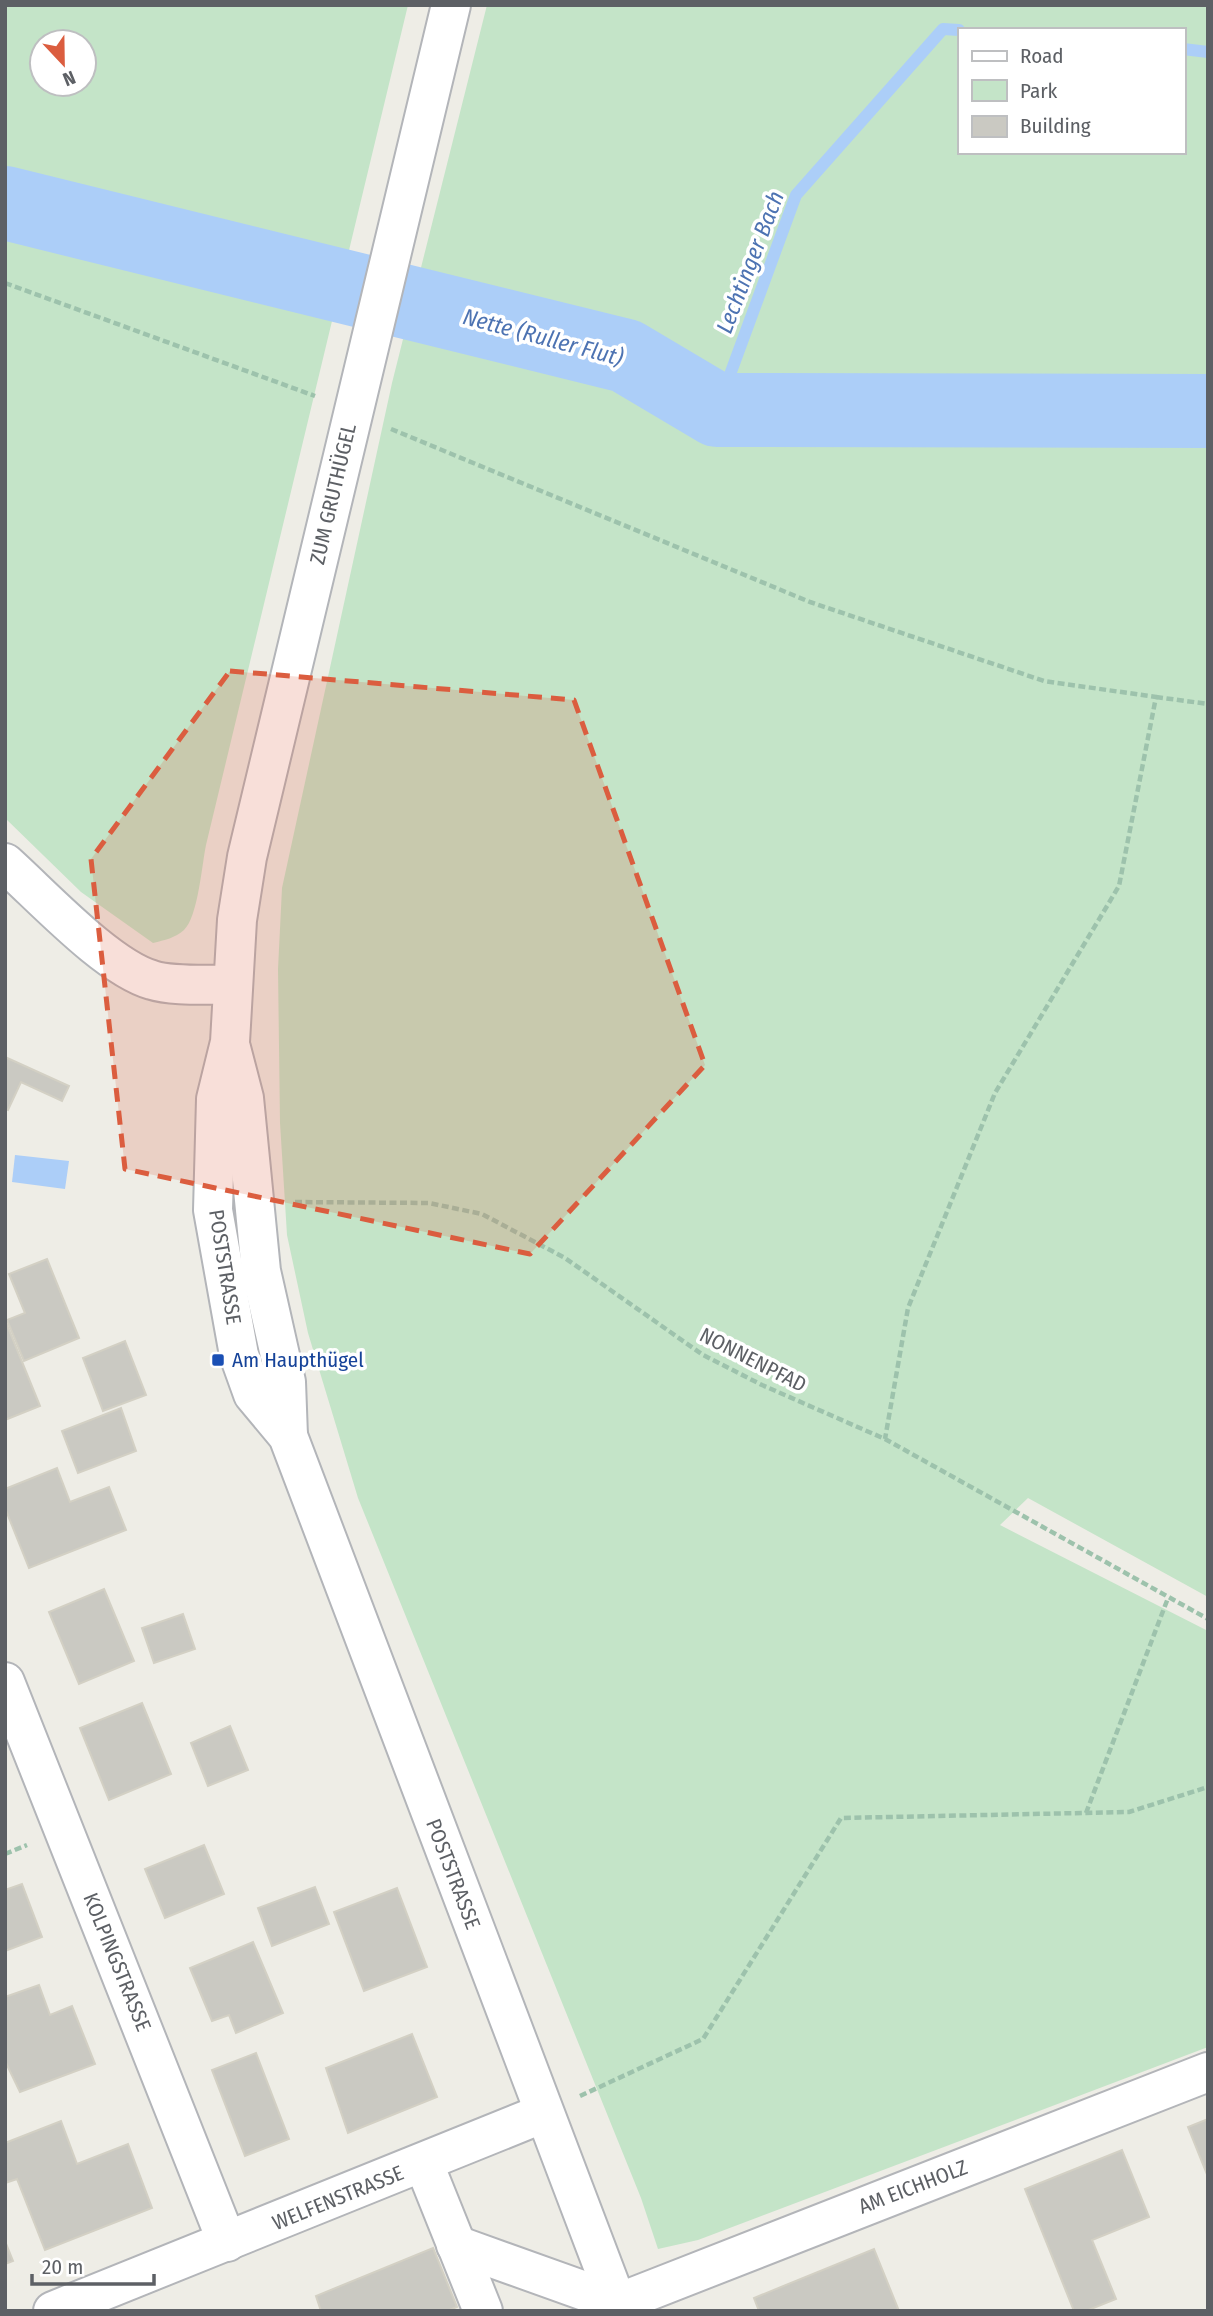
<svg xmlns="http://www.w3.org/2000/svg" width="1213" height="2316" font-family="'Fira Sans Condensed',sans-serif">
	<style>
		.green { fill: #c4e4c8; fill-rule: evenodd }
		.water { fill: #accef8 }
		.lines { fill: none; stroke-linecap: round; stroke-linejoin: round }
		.stream { stroke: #accef8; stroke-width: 12 }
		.river { stroke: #accef8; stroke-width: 74 }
		.building { fill: #cac9c2; stroke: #d3d0c4; stroke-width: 2 }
		.minor-casing { stroke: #b3b5b9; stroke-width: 42 }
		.path { stroke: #9dc2ac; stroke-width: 4.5; stroke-dasharray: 7 3.5; stroke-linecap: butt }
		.minor { stroke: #fff; stroke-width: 38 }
		.marked { fill: #db5d3f; fill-opacity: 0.2; stroke: #db5d3f; stroke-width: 5; stroke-dasharray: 14 9; stroke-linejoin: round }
		.transit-dot { fill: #1a4fb4; stroke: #fff; stroke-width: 2.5 }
		.labels { text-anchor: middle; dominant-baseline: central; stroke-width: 7; stroke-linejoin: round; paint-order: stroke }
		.street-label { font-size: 21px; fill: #5d6065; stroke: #fff }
		.transit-label { font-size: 21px; fill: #164399; stroke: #fff; text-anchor: start }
		.water-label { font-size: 23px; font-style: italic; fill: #4d73b2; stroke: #fff }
	</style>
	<rect width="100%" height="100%" fill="#eeede6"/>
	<g class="green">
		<path d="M5,5H408L206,845C202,864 198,917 184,930C175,938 165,940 153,943L81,892L5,818ZM42,42H84V84H42Z"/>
		<path d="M487,5H1208V1597L1028,1498L1000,1525L1208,1631V2047L698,2240L658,2249L641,2198L358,1498L308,1333L287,1235L280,1123L278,969L282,888L392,383ZM959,30H1183V152H959Z"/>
	</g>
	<polygon class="water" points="15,1155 69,1161 65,1189 12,1182"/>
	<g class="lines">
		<g class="stream">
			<polyline points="1183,49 1208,52"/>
			<polyline points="717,410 796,195 943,29 959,30"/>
		</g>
		<polyline class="river" points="5,203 626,356 717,410 1208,411"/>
	</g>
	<g class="building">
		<polygon points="5,1057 69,1086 62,1101 21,1082 8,1110 5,1109"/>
		<polygon points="47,1259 79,1338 24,1361 7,1320 25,1313 9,1274"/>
		<polygon points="5,1320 40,1406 5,1420"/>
		<polygon points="125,1341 146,1395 103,1411 83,1358"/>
		<polygon points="121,1408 136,1451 78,1473 62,1431"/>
		<polygon points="57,1468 70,1502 109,1487 126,1530 29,1568 5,1508 5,1489"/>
		<polygon points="104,1589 134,1661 79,1684 49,1612"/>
		<polygon points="183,1614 195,1649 154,1663 142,1628"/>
		<polygon points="142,1703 171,1774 109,1800 80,1728"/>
		<polygon points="230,1726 248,1770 208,1786 191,1743"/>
		<polygon points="204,1845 224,1894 165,1918 145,1869"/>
		<polygon points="22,1884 42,1937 5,1951 5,1890"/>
		<polygon points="315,1887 329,1924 272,1946 258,1908"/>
		<polygon points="397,1888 427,1967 364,1991 334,1912"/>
		<polygon points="253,1942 283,2013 236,2033 229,2015 212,2021 190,1968"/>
		<polygon points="39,1985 50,2015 72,2006 95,2064 20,2092 5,2061 5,1997"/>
		<polygon points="412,2034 437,2097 348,2133 326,2068"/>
		<polygon points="256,2053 289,2139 245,2156 212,2070"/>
		<polygon points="1208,2119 1208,2177 1188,2127"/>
		<polygon points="61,2121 77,2164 128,2144 152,2208 45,2250 17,2179 5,2183 5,2143"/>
		<polygon points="1122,2150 1149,2217 1092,2240 1116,2299 1086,2311 1074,2311 1025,2189"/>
		<polygon points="5,2241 13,2261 5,2264"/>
		<polygon points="433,2248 457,2307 447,2311 321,2311 316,2296"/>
		<polygon points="874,2249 899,2311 759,2311 754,2298"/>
	</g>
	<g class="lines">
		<g class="minor-casing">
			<g id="minor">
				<polyline points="451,5 247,857 237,920 230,1042 216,1099 213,1210 239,1355 253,1394 288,1436 620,2311"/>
				<path d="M5,863C42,896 107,967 152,980C174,987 210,984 233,985"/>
				<polyline points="231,1048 244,1098 261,1271 286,1382 288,1436"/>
				<polyline points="5,1682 227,2242"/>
				<polyline points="424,2164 483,2311"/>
				<polyline points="456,2245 618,2303"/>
				<polyline points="618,2303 1208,2072"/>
				<polyline points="53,2311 544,2113"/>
			</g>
		</g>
		<g class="path">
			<polyline points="5,283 315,396"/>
			<polyline points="391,429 810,602 1044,681 1156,697 1119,886 995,1093 908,1308 885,1439"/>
			<polyline points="1156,697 1208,704"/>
			<polyline points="295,1202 429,1203 482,1214 565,1258 703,1355 762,1385 885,1439 1208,1619"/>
			<polyline points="1086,1813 1168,1598"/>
			<polyline points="5,1854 27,1845"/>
			<polyline points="580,2096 703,2039 841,1818 1129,1812 1208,1787"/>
		</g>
		<use href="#minor" class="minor"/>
	</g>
	<path class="marked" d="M230,671L574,700L705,1065L530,1254L125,1169L91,859Z"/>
	<rect class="transit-dot" x="211" y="1353" width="14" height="14" rx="3.5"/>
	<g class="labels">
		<g class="street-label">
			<text transform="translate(333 494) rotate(-77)">ZUM GRUTHÜGEL</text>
			<text transform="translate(225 1267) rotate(81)">POSTSTRASSE</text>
			<text transform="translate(753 1360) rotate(27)">NONNENPFAD</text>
			<text transform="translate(453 1874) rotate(69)">POSTSTRASSE</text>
			<text transform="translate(117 1962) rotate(68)">KOLPINGSTRASSE</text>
			<text transform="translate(913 2187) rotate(-21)">AM EICHHOLZ</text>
			<text transform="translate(338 2198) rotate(-22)">WELFENSTRASSE</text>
		</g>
		<g class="transit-label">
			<text x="232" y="1360">Am Haupthügel</text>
		</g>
		<g class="water-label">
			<text transform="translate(750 262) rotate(-69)">Lechtinger Bach</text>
			<text transform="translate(543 337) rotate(15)">Nette (Ruller Flut)</text>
		</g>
	</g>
	<rect width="1213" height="2316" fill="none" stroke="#5d6065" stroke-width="14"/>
	<rect x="958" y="28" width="228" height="126" fill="#ffffff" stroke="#bebfc1" stroke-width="2"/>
	<rect x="972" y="51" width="35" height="10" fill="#ffffff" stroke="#bebfc1" stroke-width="2"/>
	<text x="1020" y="63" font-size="21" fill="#5d6065">Road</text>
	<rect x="972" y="80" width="35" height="21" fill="#c4e4c8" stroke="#bebfc1" stroke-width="2"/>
	<text x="1020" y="98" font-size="21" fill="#5d6065">Park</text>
	<rect x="972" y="116" width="35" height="21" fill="#cac9c2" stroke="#bebfc1" stroke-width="2"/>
	<text x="1020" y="133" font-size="21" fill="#5d6065">Building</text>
	<g transform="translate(63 63) rotate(158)"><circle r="33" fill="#ffffff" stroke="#bebfc1" stroke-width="2"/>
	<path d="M0-5L12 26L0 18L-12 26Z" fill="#db5d3f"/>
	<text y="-10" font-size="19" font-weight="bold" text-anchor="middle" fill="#5d6065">N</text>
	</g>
	<path d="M32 2274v10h122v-10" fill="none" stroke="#5d6065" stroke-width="3.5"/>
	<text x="42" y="2274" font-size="21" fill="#5d6065" stroke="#ffffff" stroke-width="5" paint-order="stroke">20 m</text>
</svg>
